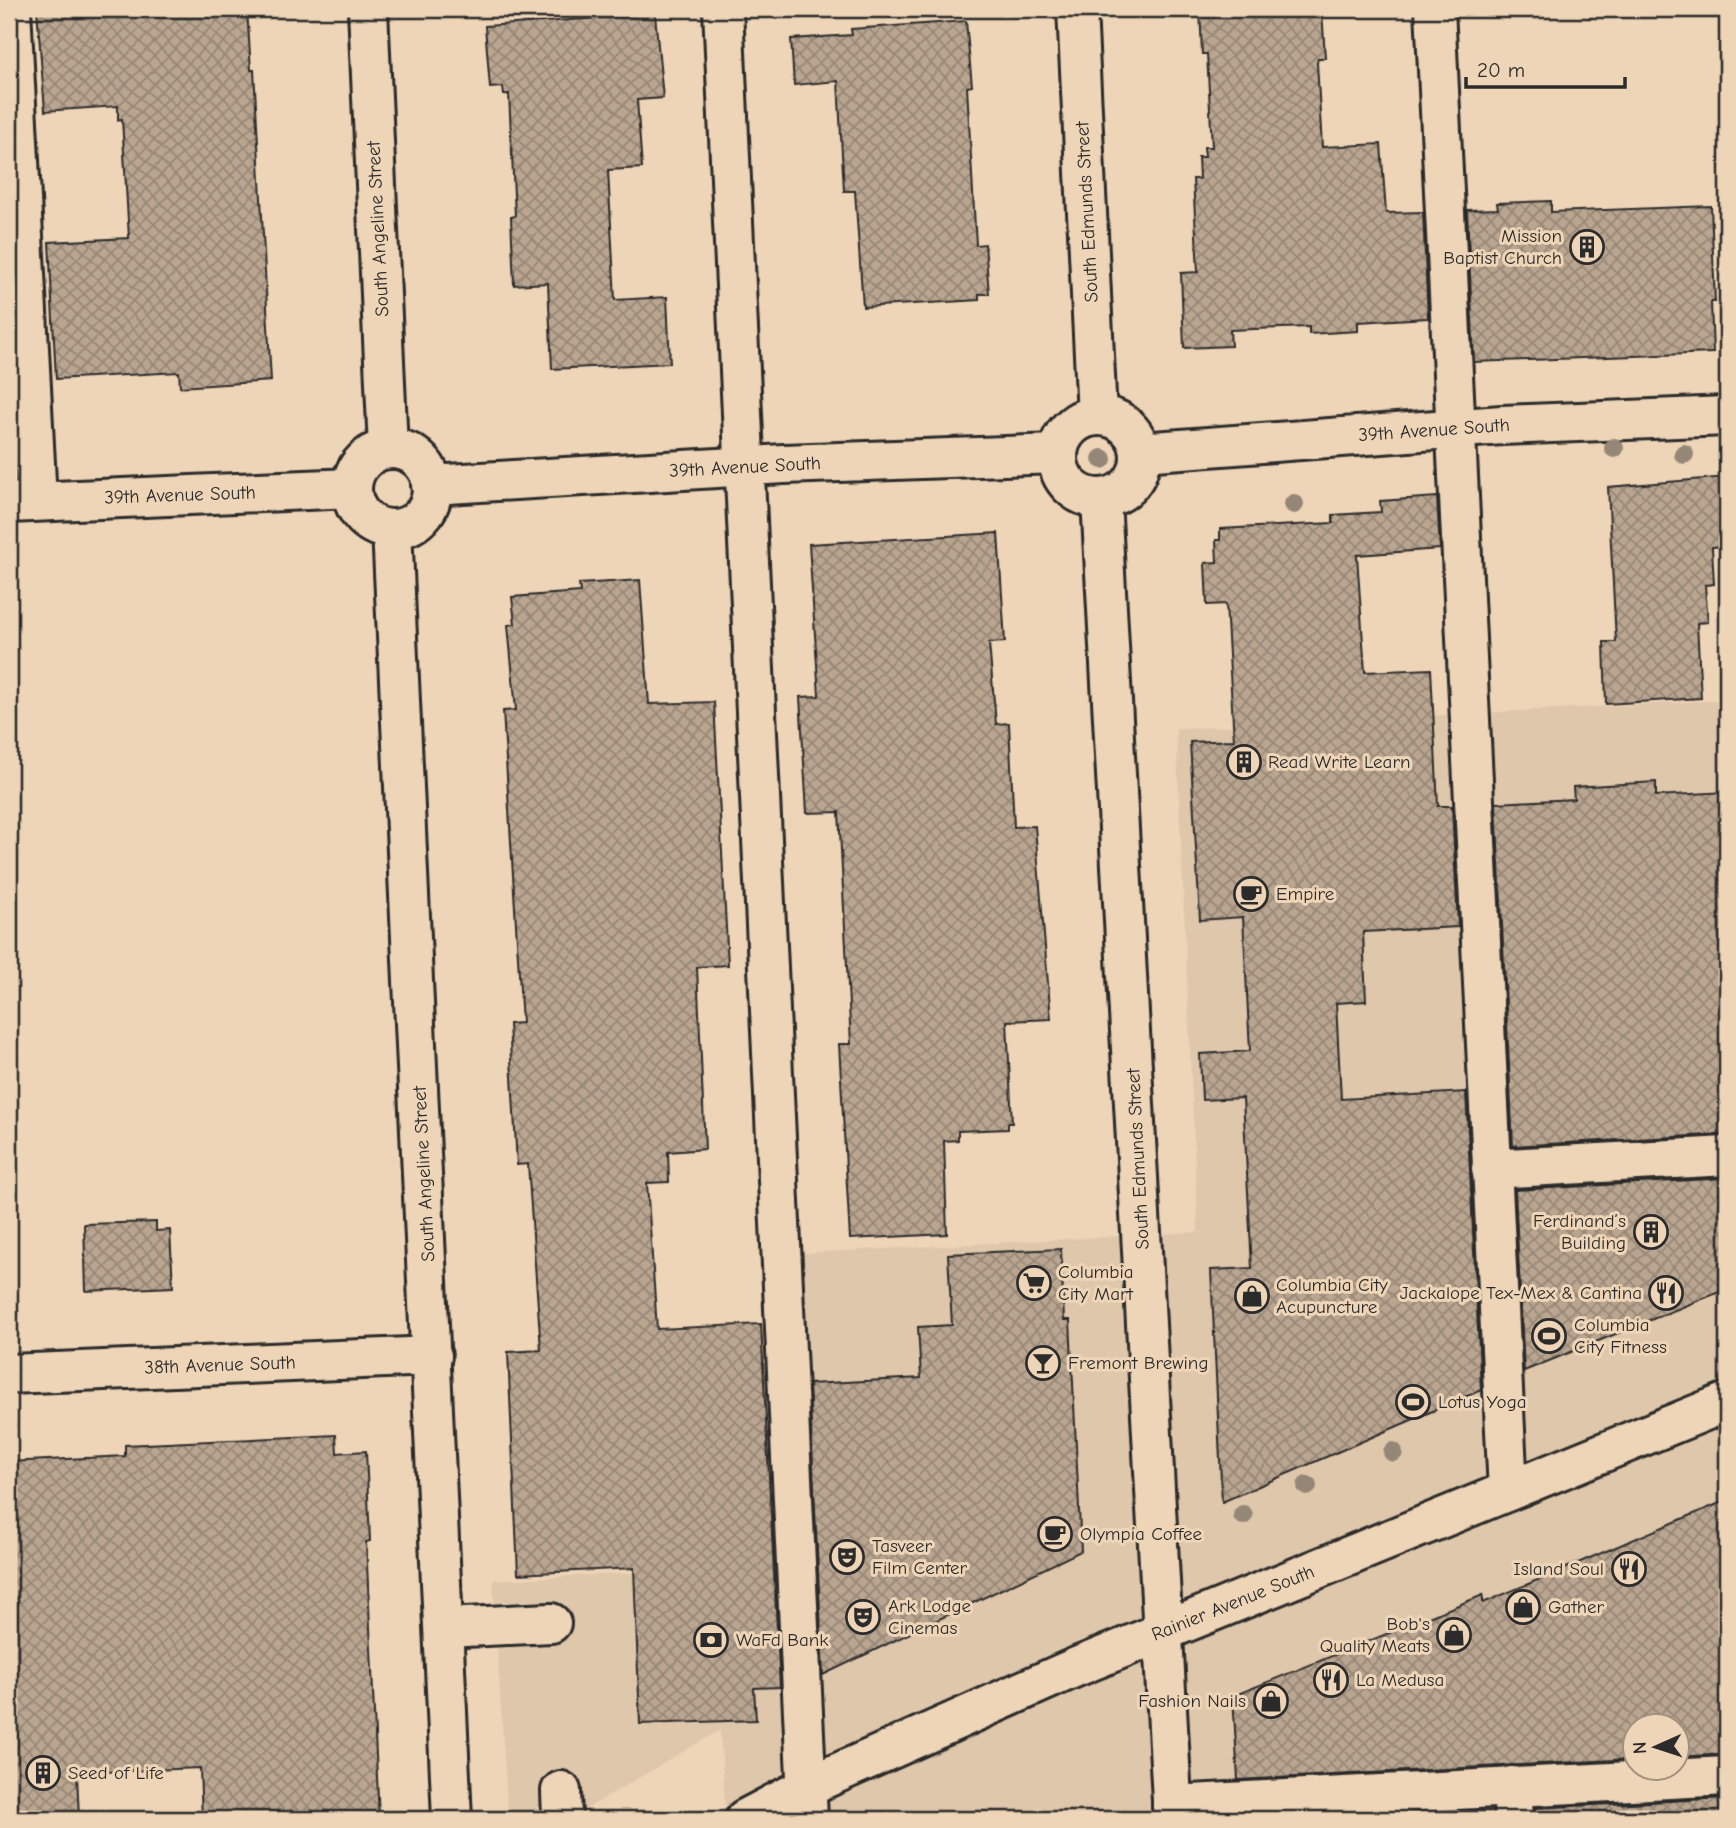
<svg xmlns="http://www.w3.org/2000/svg" width="1736" height="1828" font-family="'Comic Neue',sans-serif">
	<style>
		.built { fill: #dfc7ab; fill-rule: evenodd }
		.building { fill: url(#building-cross-hatch); stroke: #2b2b2b; stroke-width: 2 }
		.lines { fill: none; stroke-linecap: round; stroke-linejoin: round }
		.minor-casing { stroke: #2b2b2b; stroke-width: 44 }
		.major-casing { stroke: #2b2b2b; stroke-width: 44 }
		.minor { stroke: #efd5b7; stroke-width: 38 }
		.major { stroke: #efd5b7; stroke-width: 38 }
		.tree { fill: #958777 }
		.labels { text-anchor: middle; dominant-baseline: central; stroke-width: 6; stroke-linejoin: round; paint-order: stroke }
		.street-label { font-size: 19px; fill: #2b2b2b; stroke: #efd5b7 }
		.poi-label { font-size: 19px; fill: #2b2b2b; stroke: #efd5b7; text-anchor: start }
	</style>
	<defs>
		<pattern id="building-cross-hatch" width="8" height="8" patternUnits="userSpaceOnUse" patternTransform="scale(1.75)"><rect width="8" height="8" fill="#b9a590"/><path d="M0 0l8 8M0 8l8-8" fill="none" stroke="#978776"/></pattern>
	</defs>
	<rect width="100%" height="100%" fill="#efd5b7"/>
	<filter id="ink" filterUnits="userSpaceOnUse"><feTurbulence type="fractalNoise" baseFrequency=".0143" numOctaves="2"/><feDisplacementMap in="SourceGraphic" scale="14" xChannelSelector="R" yChannelSelector="G"/><feConvolveMatrix kernelMatrix="1 2 1 2 8 2 1 2 1" color-interpolation-filters="sRGB"/></filter>
	<g filter="url(#ink)">
		<path class="built" d="M1727,700V1819H726L720,1730L569,1819H508L493,1580L805,1564L788,1254L1198,1232L1176,729ZM1634,1727H1676V1769H1634Z"/>
		<g class="building">
			<polygon points="37,9 247,9 251,70 254,70 271,381 180,387 179,372 56,379 49,242 129,238 122,119 118,120 118,106 45,111"/>
			<polygon points="1200,9 1322,9 1325,58 1318,58 1317,63 1322,147 1381,144 1386,213 1423,212 1428,318 1358,322 1358,331 1309,334 1309,327 1230,330 1231,346 1184,348 1181,273 1198,272 1193,179 1199,179 1198,157 1205,157 1204,147 1212,147 1207,54 1202,54"/>
			<polygon points="655,14 663,98 637,100 642,168 608,170 615,300 667,297 670,363 552,369 548,283 514,285 511,217 515,216 509,94 504,95 503,87 490,88 485,26"/>
			<polygon points="966,21 972,86 967,87 976,245 985,244 989,294 979,294 979,300 863,307 855,191 844,191 838,81 794,85 791,39 852,35 851,29"/>
			<polygon points="1551,201 1551,212 1711,206 1715,302 1711,302 1713,353 1474,362 1467,210 1498,209 1497,203"/>
			<polygon points="1727,477 1727,546 1712,547 1714,584 1705,585 1708,622 1697,623 1701,698 1606,704 1604,642 1616,642 1608,487"/>
			<polygon points="1437,497 1440,549 1357,555 1365,672 1431,669 1438,806 1452,806 1458,927 1363,932 1366,1001 1336,1003 1341,1099 1466,1092 1481,1390 1222,1502 1211,1270 1252,1268 1243,1098 1202,1100 1200,1054 1250,1051 1243,917 1200,920 1190,742 1234,740 1226,604 1207,605 1205,563 1217,562 1216,540 1220,540 1220,529 1333,523 1333,515 1381,512 1380,501"/>
			<polygon points="998,533 1005,642 989,643 996,724 1009,723 1014,827 1035,826 1051,1019 1007,1021 1012,1123 1008,1123 1008,1129 958,1131 958,1140 944,1141 947,1234 850,1239 839,1044 851,1044 839,812 807,813 800,697 819,696 809,544"/>
			<polygon points="640,580 649,704 714,702 728,965 697,967 705,1149 668,1152 669,1182 647,1183 657,1329 761,1324 780,1687 754,1688 756,1720 640,1724 634,1568 518,1574 508,1352 541,1350 528,1164 517,1165 509,1024 522,1023 503,711 516,710 508,625 515,624 512,597 580,592 579,584"/>
			<polygon points="1656,782 1656,796 1727,792 1727,1134 1513,1146 1496,803 1574,799 1573,787"/>
			<polygon points="1727,1178 1727,1289 1524,1371 1515,1190"/>
			<polygon points="156,1222 156,1231 170,1230 173,1287 86,1291 84,1224"/>
			<polygon points="1061,1249 1064,1320 1070,1320 1081,1551 823,1675 809,1384 921,1378 918,1327 952,1325 948,1254"/>
			<polygon points="336,1435 337,1453 366,1451 370,1541 366,1542 379,1819 202,1819 200,1768 77,1773 79,1819 9,1819 9,1462 125,1456 125,1445"/>
			<polygon points="1727,1500 1727,1754 1676,1757 1676,1726 1634,1726 1634,1759 1238,1780 1233,1696 1483,1595 1483,1603"/>
			<polygon points="1727,1798 1727,1819 1536,1819 1535,1808"/>
		</g>
		<g class="lines">
			<g class="minor-casing">
				<g id="minor">
					<polyline points="11,9 37,501"/>
					<polyline points="368,9 388,449"/>
					<polyline points="723,9 808,1819"/>
					<polyline points="1077,9 1097,416"/>
					<polyline points="1435,9 1508,1491"/>
					<circle cx="1099" cy="457" r="41"/>
					<circle cx="392" cy="489" r="40"/>
					<polyline points="1141,452 1502,425 1727,416"/>
					<polyline points="431,485 784,464 1058,454"/>
					<polyline points="1101,499 1173,1819"/>
					<polyline points="9,503 352,488"/>
					<polyline points="392,529 452,1819"/>
					<polyline points="1491,1169 1727,1156"/>
					<polyline points="9,1374 432,1356"/>
					<polyline points="444,1628 551,1623"/>
					<polyline points="1512,1786 1514,1819"/>
					<polyline points="561,1791 562,1819"/>
					<polyline points="1172,1805 1727,1776"/>
				</g>
			</g>
			<g class="major-casing">
				<polyline id="major" points="745,1819 806,1787 1074,1668 1727,1402"/>
			</g>
			<use href="#minor" class="minor"/>
			<use href="#major" class="major"/>
		</g>
		<g class="tree">
			<circle cx="1614" cy="448" r="10"/>
			<circle cx="1684" cy="454" r="10"/>
			<circle cx="1102" cy="459" r="10"/>
			<circle cx="1294" cy="504" r="10"/>
			<circle cx="1393" cy="1452" r="10"/>
			<circle cx="1307" cy="1486" r="10"/>
			<circle cx="1243" cy="1515" r="10"/>
		</g>
	</g>
	<defs>
		<g id="building-ring" transform="scale(1.75)"><circle r="9.5" fill="#efd5b7" stroke="#2b2b2b" stroke-width="1.5"/><path d="M-4-6H4V6H1V3H-1V6H-4ZM-2.5-4.3h1.7v1.8h-1.7ZM.8-4.3h1.7v1.8H.8ZM-2.5-1h1.7V.8h-1.7ZM.8-1h1.7V.8H.8Z" fill="#2b2b2b"/></g>
		<g id="cafe-ring" transform="scale(1.75)"><circle r="9.5" fill="#efd5b7" stroke="#2b2b2b" stroke-width="1.5"/><path d="M-5.5-4.5H6V0H3Q3 3.5 0 3.5H-2.5Q-5.5 3.5-5.5 0ZM3-3.2v2h1.7v-2ZM-6 4.5H4V6H-6Z" fill="#2b2b2b"/></g>
		<g id="supermarket-ring" transform="scale(1.75)"><circle r="9.5" fill="#efd5b7" stroke="#2b2b2b" stroke-width="1.5"/><path d="M-6-5.5h2.5l.6 2H6L4.5 2H-2.5L-4.4-4H-6ZM-1.5 3.2a1.3 1.3 0 1 0 .1 0ZM3 3.2a1.3 1.3 0 1 0 .1 0Z" fill="#2b2b2b"/></g>
		<g id="restaurant-ring" transform="scale(1.75)"><circle r="9.5" fill="#efd5b7" stroke="#2b2b2b" stroke-width="1.5"/><path d="M-5-6h1v4h1v-4h1v4h1v-4h1v5L-1.5 .5V6h-2V.5L-5-1ZM5-6V6H3V1.5H1.5Q1.5-4 5-6Z" fill="#2b2b2b"/></g>
		<g id="shop-ring" transform="scale(1.75)"><circle r="9.5" fill="#efd5b7" stroke="#2b2b2b" stroke-width="1.5"/><path d="M-5-2.5h2.3a2.7 3.5 0 0 1 5.4 0H5L5.5 6h-11ZM-1.5-2.5h3a1.5 2.3 0 0 0-3 0Z" fill="#2b2b2b"/></g>
		<g id="stadium-ring" transform="scale(1.75)"><circle r="9.5" fill="#efd5b7" stroke="#2b2b2b" stroke-width="1.5"/><path d="M0-5a6.5 5 0 1 0 0 10a6.5 5 0 1 0 0-10ZM-3.5-1.8h7v3.6h-7Z" fill="#2b2b2b"/></g>
		<g id="bar-ring" transform="scale(1.75)"><circle r="9.5" fill="#efd5b7" stroke="#2b2b2b" stroke-width="1.5"/><path d="M-6-5H6L.8 .8V4.5H3.5V6h-7V4.5H-.8V.8Z" fill="#2b2b2b"/></g>
		<g id="theatre-ring" transform="scale(1.75)"><circle r="9.5" fill="#efd5b7" stroke="#2b2b2b" stroke-width="1.5"/><path d="M-5-5.5Q0-4 5-5.5V0Q5 5 0 6Q-5 5-5 0ZM-3.3-2.5H-1v1.5H-3.3ZM1-2.5H3.3v1.5H1ZM-2.8 1Q0 5.5 2.8 1Z" fill="#2b2b2b"/></g>
		<g id="bank-ring" transform="scale(1.75)"><circle r="9.5" fill="#efd5b7" stroke="#2b2b2b" stroke-width="1.5"/><path d="M-6-4H6V4H-6ZM0-2.3a2.3 2.3 0 1 0 0 4.6a2.3 2.3 0 1 0 0-4.6Z" fill="#2b2b2b"/></g>
	</defs>
	<g fill-rule="evenodd">
		<use href="#building-ring" x="1587" y="247"/>
		<use href="#building-ring" x="1244" y="762"/>
		<use href="#cafe-ring" x="1251" y="894"/>
		<use href="#building-ring" x="1651" y="1232"/>
		<use href="#supermarket-ring" x="1034" y="1283"/>
		<use href="#restaurant-ring" x="1666" y="1293"/>
		<use href="#shop-ring" x="1252" y="1296"/>
		<use href="#stadium-ring" x="1549" y="1336"/>
		<use href="#bar-ring" x="1043" y="1363"/>
		<use href="#stadium-ring" x="1413" y="1402"/>
		<use href="#cafe-ring" x="1055" y="1534"/>
		<use href="#theatre-ring" x="847" y="1557"/>
		<use href="#restaurant-ring" x="1629" y="1569"/>
		<use href="#shop-ring" x="1523" y="1607"/>
		<use href="#theatre-ring" x="863" y="1617"/>
		<use href="#shop-ring" x="1454" y="1635"/>
		<use href="#bank-ring" x="711" y="1640"/>
		<use href="#restaurant-ring" x="1331" y="1680"/>
		<use href="#shop-ring" x="1271" y="1701"/>
		<use href="#building-ring" x="43" y="1773"/>
	</g>
	<g class="labels">
		<g class="street-label">
			<text transform="translate(1087 212) rotate(-93)">South Edmunds Street</text>
			<text transform="translate(378 229) rotate(-93)">South Angeline Street</text>
			<text transform="translate(1434 430) rotate(-4)">39th Avenue South</text>
			<text transform="translate(745 467) rotate(-3)">39th Avenue South</text>
			<text transform="translate(180 495) rotate(-2)">39th Avenue South</text>
			<text transform="translate(1138 1159) rotate(-93)">South Edmunds Street</text>
			<text transform="translate(424 1174) rotate(-93)">South Angeline Street</text>
			<text transform="translate(220 1365) rotate(-2)">38th Avenue South</text>
			<text transform="translate(1233 1603) rotate(-22)">Rainier Avenue South</text>
		</g>
		<g class="poi-label">
			<text x="1562" y="236" text-anchor="end">Mission<tspan x="1562" dy="22">Baptist Church</tspan></text>
			<text x="1268" y="762">Read Write Learn</text>
			<text x="1276" y="894">Empire</text>
			<text x="1626" y="1221" text-anchor="end">Ferdinand’s<tspan x="1626" dy="22">Building</tspan></text>
			<text x="1058" y="1272">Columbia<tspan x="1058" dy="22">City Mart</tspan></text>
			<text x="1276" y="1285">Columbia City<tspan x="1276" dy="22">Acupuncture</tspan></text>
			<text x="1642" y="1293" text-anchor="end">Jackalope Tex-Mex &amp; Cantina</text>
			<text x="1574" y="1325">Columbia<tspan x="1574" dy="22">City Fitness</tspan></text>
			<text x="1068" y="1363">Fremont Brewing</text>
			<text x="1438" y="1402">Lotus Yoga</text>
			<text x="1080" y="1534">Olympia Coffee</text>
			<text x="872" y="1546">Tasveer<tspan x="872" dy="22">Film Center</tspan></text>
			<text x="1604" y="1569" text-anchor="end">Island Soul</text>
			<text x="888" y="1606">Ark Lodge<tspan x="888" dy="22">Cinemas</tspan></text>
			<text x="1548" y="1607">Gather</text>
			<text x="1430" y="1624" text-anchor="end">Bob's<tspan x="1430" dy="22">Quality Meats</tspan></text>
			<text x="736" y="1640">WaFd Bank</text>
			<text x="1356" y="1680">La Medusa</text>
			<text x="1246" y="1701" text-anchor="end">Fashion Nails</text>
			<text x="68" y="1773">Seed of Life</text>
		</g>
	</g>
	<rect width="1736" height="1828" fill="none" stroke="#efd5b7" stroke-width="35"/>
	<rect x="18" y="18" width="1701" height="1793" fill="none" stroke="#2b2b2b" stroke-width="2.5" filter="url(#ink)"/>
	<g transform="translate(1656 1747) rotate(267)"><circle r="33" fill="#efd5b7" stroke="#a1917f" stroke-width="2"/>
	<path d="M0-5L12 26L0 18L-12 26Z" fill="#2b2b2b"/>
	<text y="-10" font-size="19" font-weight="bold" text-anchor="middle" fill="#2b2b2b">N</text>
	</g>
	<path d="M1466 77v10h159v-10" fill="none" stroke="#2b2b2b" stroke-width="3.5"/>
	<text x="1477" y="77" font-size="21" fill="#2b2b2b" stroke="#efd5b7" stroke-width="5" paint-order="stroke">20 m</text>
</svg>
